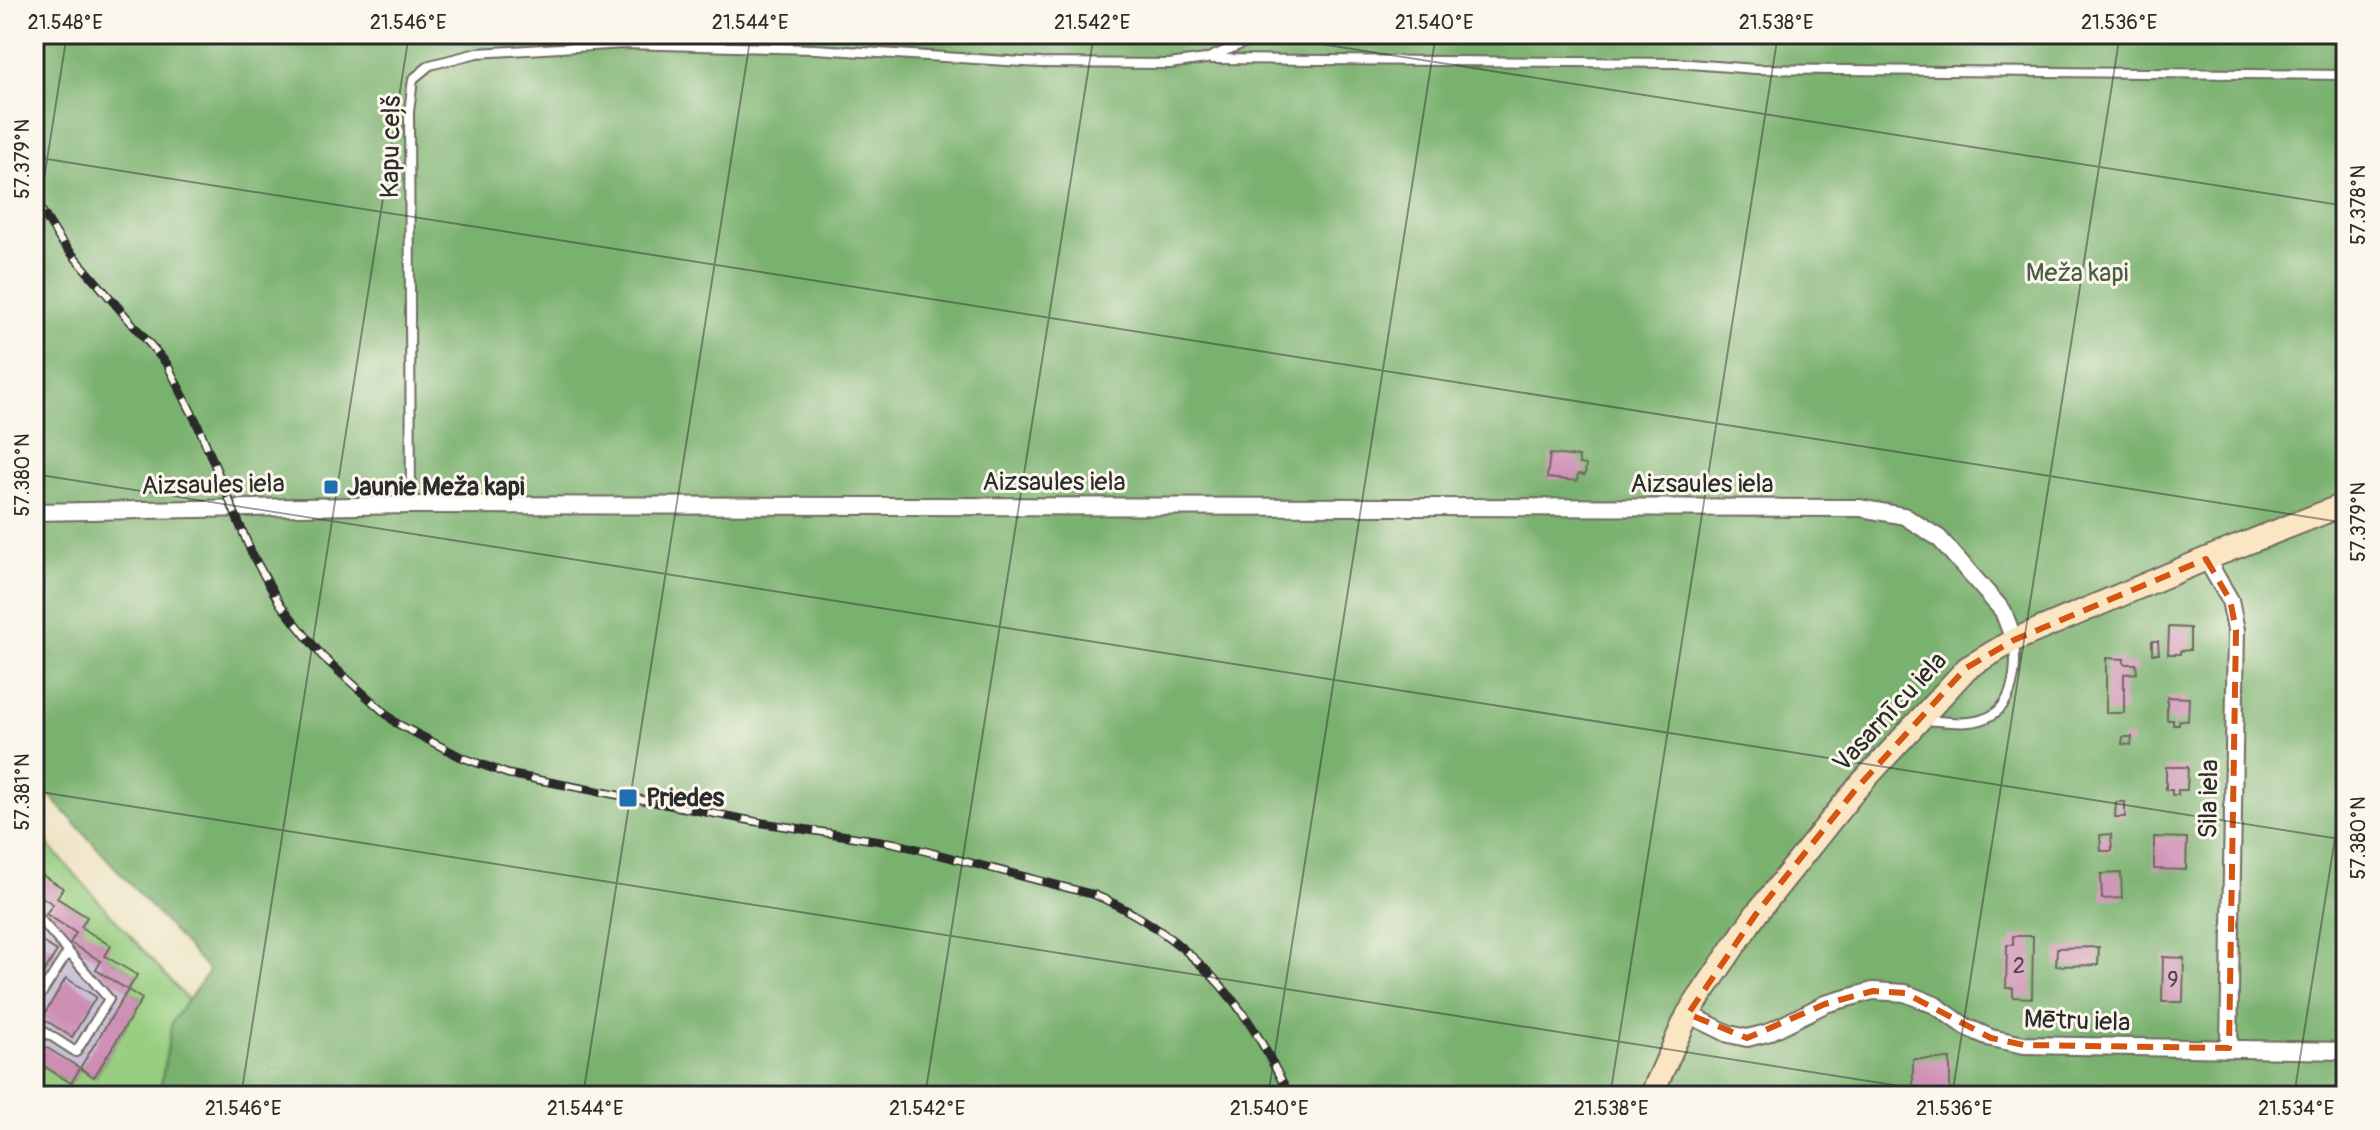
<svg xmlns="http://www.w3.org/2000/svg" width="2380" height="1130" font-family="Pangolin,sans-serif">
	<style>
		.industrial { fill: #c9bfd7 }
		.green { fill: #97ce80; stroke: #617c56; stroke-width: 2 }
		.forest { fill: #79b16e; stroke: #526e4c; stroke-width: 2 }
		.building { fill: #cd8eb4 }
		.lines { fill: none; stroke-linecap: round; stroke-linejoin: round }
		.lane-casing { stroke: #6f6b60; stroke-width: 12 }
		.street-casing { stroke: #6f6b60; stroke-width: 20 }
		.secondary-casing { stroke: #6f6b60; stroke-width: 26 }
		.lane { stroke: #fff; stroke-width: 8 }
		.street { stroke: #fff; stroke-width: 16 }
		.secondary { stroke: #fbe6c4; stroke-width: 22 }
		.rail-casing { stroke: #2b2b2b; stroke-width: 9 }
		.rail { stroke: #fbf7ec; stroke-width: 6; stroke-dasharray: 18; stroke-linecap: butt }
		.marked { fill: none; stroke: #d5540f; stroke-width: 6; stroke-dasharray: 16 10; stroke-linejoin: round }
		.ticks { fill: none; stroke: #2b2b2b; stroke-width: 2; stroke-opacity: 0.45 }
		.poi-dot { fill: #1f6fb2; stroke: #fbf7ec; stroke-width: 3 }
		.labels { text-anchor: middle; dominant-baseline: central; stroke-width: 6; stroke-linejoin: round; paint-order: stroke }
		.number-label { font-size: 22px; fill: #54444d }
		.street-label { font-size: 26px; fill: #2b2b2b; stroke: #fbf7ec }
		.park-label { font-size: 26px; fill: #4b5c44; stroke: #fbf7ec }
		.poi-label { font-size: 26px; font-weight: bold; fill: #2b2b2b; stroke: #fbf7ec; text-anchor: start }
		.neatline { fill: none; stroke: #2b2b2b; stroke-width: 3 }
		.ticks-label { font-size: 20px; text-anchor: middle; fill: #2b2b2b }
	</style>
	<rect width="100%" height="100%" fill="#fbf7ec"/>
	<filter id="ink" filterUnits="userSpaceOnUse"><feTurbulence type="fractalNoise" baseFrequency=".0125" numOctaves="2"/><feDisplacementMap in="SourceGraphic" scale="16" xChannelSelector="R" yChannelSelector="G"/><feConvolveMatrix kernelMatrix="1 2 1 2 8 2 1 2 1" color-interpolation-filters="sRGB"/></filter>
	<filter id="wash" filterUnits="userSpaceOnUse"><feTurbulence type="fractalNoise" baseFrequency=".006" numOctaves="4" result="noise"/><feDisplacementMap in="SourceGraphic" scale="32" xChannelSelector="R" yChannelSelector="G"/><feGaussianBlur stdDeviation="1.8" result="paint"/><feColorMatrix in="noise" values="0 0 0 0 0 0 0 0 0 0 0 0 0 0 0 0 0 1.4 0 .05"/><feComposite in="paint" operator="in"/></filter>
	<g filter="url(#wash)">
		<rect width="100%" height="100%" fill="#ede3c3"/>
		<polygon class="industrial" points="34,870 63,888 137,975 142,999 94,1077 71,1083 34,1060"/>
		<polygon class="green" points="34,829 188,1000 172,1022 159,1096 34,1096 34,1060 71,1083 80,1068 95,1077 142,999 128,990 137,975 105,956 81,927 87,917 57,898 34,870 39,859 34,856"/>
		<polygon class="forest" points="34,34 2346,34 2346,1096 159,1096 172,1022 209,971 34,778"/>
		<g id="blocks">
			<g class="building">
				<polygon points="1550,454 1579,457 1579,464 1586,465 1585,475 1578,474 1577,481 1547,478"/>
				<polygon points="2169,627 2190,628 2190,650 2180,651 2180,654 2168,654"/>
				<polygon points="2152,641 2158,641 2159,654 2152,654"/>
				<polygon points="2106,658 2124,659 2124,664 2136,664 2137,673 2124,674 2124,713 2106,713"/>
				<polygon points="2167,697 2189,698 2188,721 2179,720 2179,725 2173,725 2173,720 2167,720"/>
				<polygon points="2123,737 2132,737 2131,745 2122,744"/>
				<polygon points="2166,767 2188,767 2187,790 2178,790 2178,795 2172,795 2172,790 2166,790"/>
				<polygon points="2116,802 2125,802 2125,817 2115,817"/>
				<polygon points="2111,834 2112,851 2101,851 2100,835"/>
				<polygon points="2154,837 2187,838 2186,870 2154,869"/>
				<polygon points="34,870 63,888 57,898 87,917 81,927 111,946 105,956 137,975 128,990 96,970 101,961 70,943 76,933 46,914 53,904 34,892"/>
				<polygon points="2121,873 2122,898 2102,899 2101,874"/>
				<polygon points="2013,936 2033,936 2032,998 2013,997 2013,988 2006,988 2007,945 2013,945"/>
				<polygon points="34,937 57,951 34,988"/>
				<polygon points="2099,947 2098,965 2056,966 2057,948"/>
				<polygon points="2163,957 2184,958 2183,1002 2162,1002"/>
				<polygon points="66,978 96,997 72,1037 42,1018"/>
				<polygon points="128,990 142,999 94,1077 80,1068"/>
				<polygon points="34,1040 80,1068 71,1083 34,1060"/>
				<rect x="1913" y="1059" width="37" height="37"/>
			</g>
		</g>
	</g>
	<g filter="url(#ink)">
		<use href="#blocks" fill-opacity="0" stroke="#6f6b60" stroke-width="2"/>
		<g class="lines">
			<g class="lane-casing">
				<g id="lane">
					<polyline points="1211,59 1677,63 1755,69 2346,75"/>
					<polyline points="411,505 409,112 413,79 430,65 477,53 624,44 815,49 1041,63 1169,64 1206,59 1265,34"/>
					<path d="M1924,720C1943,721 1968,726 1986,718C2015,707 2017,667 2014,641"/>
					<polyline points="34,912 109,999 76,1052 34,1025"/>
					<polyline points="34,1005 68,952"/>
				</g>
			</g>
			<g class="street-casing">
				<g id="street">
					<polyline points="34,512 411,505 1860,508 1904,516 1939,538 2003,611 2014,640"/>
					<polyline points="2206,559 2230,600 2236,630 2229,1048"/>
					<polyline points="1688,1014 1729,1034 1747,1038 1767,1033 1825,1004 1873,991 1905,993 1935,1005 1966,1027 1991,1038 2024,1045 2346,1051"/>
				</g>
			</g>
			<g class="secondary-casing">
				<polyline id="secondary" points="1651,1096 1688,1014 1756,914 1856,789 1967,668 2014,640 2206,559 2346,504"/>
			</g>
			<use href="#lane" class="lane"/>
			<use href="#street" class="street"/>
			<use href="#secondary" class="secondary"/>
			<g class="rail-casing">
				<path id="rail" d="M34,198L60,240L167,364L197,423L252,554L280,604L322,656L396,723L461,757L508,774L763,823L894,843L1095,895C1160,922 1216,970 1254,1030C1267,1051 1278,1074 1290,1096"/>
			</g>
			<use href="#rail" class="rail"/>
		</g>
	</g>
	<path class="marked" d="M2206,559L2230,600L2236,630L2229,1048L2024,1045L1991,1038L1905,993L1873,991L1825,1004L1747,1038L1688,1014L1756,914L1856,789L1966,668L2014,640Z"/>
	<path class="ticks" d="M1258,34L2346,206M34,157L2346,523M34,242L67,34M34,474L2346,840M34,791L1963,1096M241,1096L409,34M583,1096L751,34M925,1096L1094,34M1268,1096L1436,34M1610,1096L1778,34M1952,1096L2120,34M2294,1096L2346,769"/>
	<g class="poi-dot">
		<rect x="323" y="479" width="16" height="16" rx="4"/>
		<rect x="618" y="788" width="20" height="20" rx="4"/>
	</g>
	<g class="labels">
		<g class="number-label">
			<text x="2019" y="966">2</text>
			<text x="2173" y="980">9</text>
		</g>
		<g class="street-label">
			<text transform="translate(391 147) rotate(-89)">Kapu ceļš</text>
			<text x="1054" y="482">Aizsaules iela</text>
			<text x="1702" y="484">Aizsaules iela</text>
			<text transform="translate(213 485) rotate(-1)">Aizsaules iela</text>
			<text transform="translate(1890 712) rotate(-47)">Vasarnīcu iela</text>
			<text transform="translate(2209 799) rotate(-89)">Sila iela</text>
			<text transform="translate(2077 1021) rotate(2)">Mētru iela</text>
		</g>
		<g class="park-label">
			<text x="2077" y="273">Meža kapi</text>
		</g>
		<g class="poi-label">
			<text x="347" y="487">Jaunie Meža kapi</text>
			<text x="646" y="798">Priedes</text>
		</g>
	</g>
	<rect width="2380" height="1130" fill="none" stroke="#fbf7ec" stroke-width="88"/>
	<rect x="44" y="44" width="2292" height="1042" class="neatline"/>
	<g class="ticks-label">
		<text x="65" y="29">21.548°E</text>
		<text x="408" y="29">21.546°E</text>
		<text x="750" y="29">21.544°E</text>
		<text x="1092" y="29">21.542°E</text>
		<text x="1434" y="29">21.540°E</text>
		<text x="1776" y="29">21.538°E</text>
		<text x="2119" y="29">21.536°E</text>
		<text transform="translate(22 159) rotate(-90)" y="7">57.379°N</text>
		<text transform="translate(2358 205) rotate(-90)" y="7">57.378°N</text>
		<text transform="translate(22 475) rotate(-90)" y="7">57.380°N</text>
		<text transform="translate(2358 522) rotate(-90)" y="7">57.379°N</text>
		<text transform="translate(22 792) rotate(-90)" y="7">57.381°N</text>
		<text transform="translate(2358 838) rotate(-90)" y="7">57.380°N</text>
		<text x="243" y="1115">21.546°E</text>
		<text x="585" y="1115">21.544°E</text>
		<text x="927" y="1115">21.542°E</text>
		<text x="1269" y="1115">21.540°E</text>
		<text x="1611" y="1115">21.538°E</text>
		<text x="1954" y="1115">21.536°E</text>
		<text x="2296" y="1115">21.534°E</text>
	</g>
</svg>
